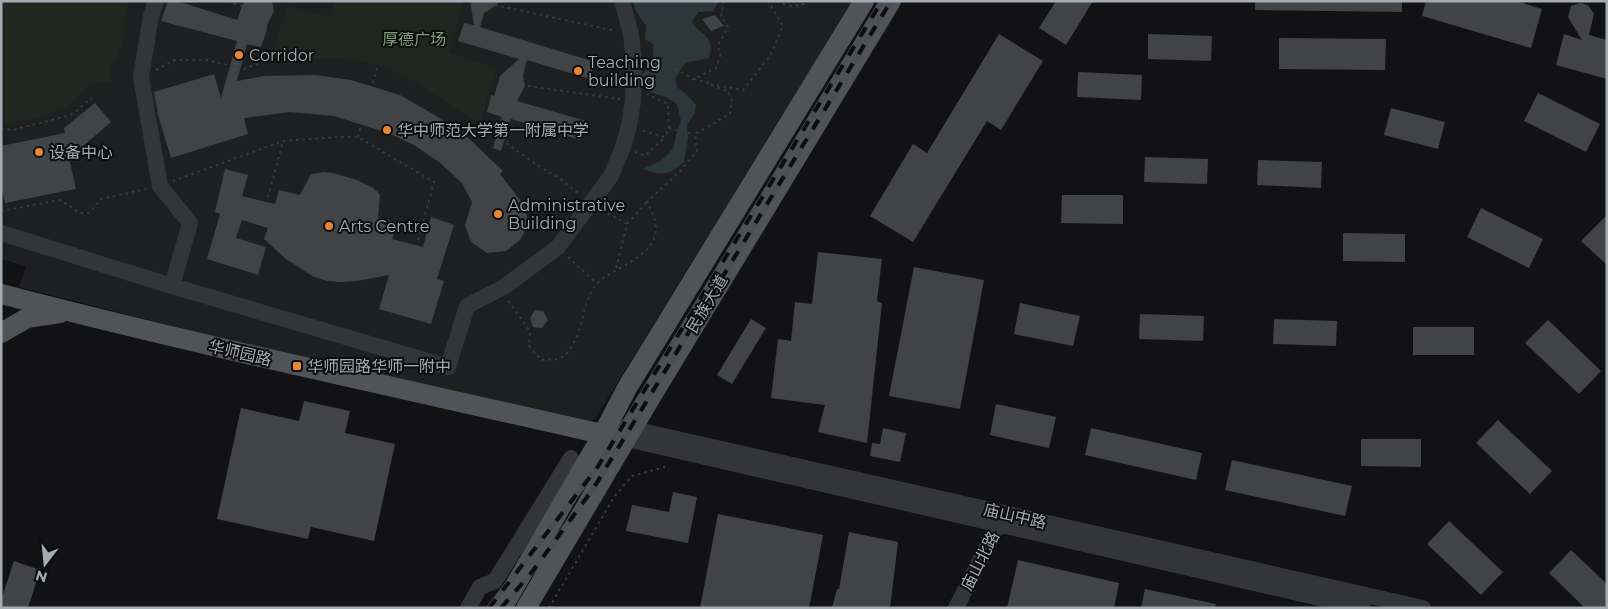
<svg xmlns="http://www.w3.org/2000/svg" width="1608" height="609" font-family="Montserrat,'Noto Sans SC',sans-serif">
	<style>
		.built { fill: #1e1f20 }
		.green { fill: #1f261f }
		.water { fill: #2c373b }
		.building { fill: #414346 }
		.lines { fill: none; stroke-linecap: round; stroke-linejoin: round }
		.path { stroke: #393c3f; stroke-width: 2; stroke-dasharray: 2.5 4; stroke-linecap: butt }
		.minor { stroke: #333538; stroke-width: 16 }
		.major { stroke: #505357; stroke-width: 20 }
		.rail-casing { stroke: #4c4f53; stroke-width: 5.5 }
		.rail { stroke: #0d0d0e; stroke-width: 4; stroke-dasharray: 11; stroke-linecap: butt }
		.poi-dot { fill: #e68838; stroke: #0d0d0e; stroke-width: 2 }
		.labels { text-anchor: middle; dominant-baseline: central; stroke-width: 4; stroke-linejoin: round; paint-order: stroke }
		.park-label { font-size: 16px; fill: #819d7c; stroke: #0d0d0e }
		.poi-label { font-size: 16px; fill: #a4acb3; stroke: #0d0d0e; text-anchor: start }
		.street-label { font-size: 16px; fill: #a4acb3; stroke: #0d0d0e }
	</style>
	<rect width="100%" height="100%" fill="#121214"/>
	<polygon class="built" points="1,1 853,1 596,417 592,421 259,348 19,287 26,266 1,259"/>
	<g class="green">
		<polygon points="1,1 128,1 125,32 116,62 111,63 111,81 89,85 68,106 37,119 1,125"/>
		<polygon points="335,1 464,1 449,53 497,68 480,124 412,80 378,65 343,59 271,58 287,5 330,17"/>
	</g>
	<path class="water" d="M632,1H719L713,11L698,12L692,22C702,38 715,34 709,58L685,63L675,78L677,87L687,95L696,105L694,114L687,125L688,139L684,162C667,176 664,176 643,169L662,160L673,149L676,135L681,121L677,104C673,101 668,98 663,96C650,92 643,91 640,77C650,65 655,60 653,44L645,39L646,26L637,13Z"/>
	<g class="building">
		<polygon points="168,1 177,1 237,20 244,1 272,1 274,11 267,25 267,30 261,47 247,44 237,81 264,76 316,75 351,80 400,95 433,114 462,132 503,171 500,174 524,205 529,224 520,240 506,251 487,253 471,242 465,225 472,202 462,183 439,162 414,145 388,133 334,116 290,112 244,118 248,134 171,158 158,115 154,92 214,74 221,98 237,41 161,21"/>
		<polygon points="470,1 501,1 488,11 484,13 480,27 595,62 590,79 527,60 523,75 525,86 517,101 586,121 580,140 511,119 501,151 493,148 502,117 487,112 491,95 494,96 500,76 519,59 458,41 464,23 474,25"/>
		<polygon points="1056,1 1093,1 1066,45 1039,28"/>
		<polygon points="1255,1 1402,1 1402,12 1255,10"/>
		<polygon points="1426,1 1516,1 1542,9 1531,48 1422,16"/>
		<polygon points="1580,3 1588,5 1594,14 1589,35 1607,40 1607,79 1556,65 1564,34 1582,40 1568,17 1571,6"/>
		<polygon points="715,15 724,26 711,31 702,19"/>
		<polygon points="999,34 1043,61 1001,130 987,121 913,242 870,216 913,144 927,153"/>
		<polygon points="1148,34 1212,36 1211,61 1148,59"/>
		<polygon points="1279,38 1386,39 1385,70 1279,69"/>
		<polygon points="1078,72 1142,75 1141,100 1077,97"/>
		<polygon points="1538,93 1600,124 1586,152 1524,121"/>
		<polygon points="95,103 111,122 69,158 76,189 5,203 1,185 1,146 65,133 64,128"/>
		<polygon points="1391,108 1445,122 1438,149 1384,135"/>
		<polygon points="1145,157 1208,159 1207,184 1144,182"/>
		<polygon points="1258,160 1322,162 1321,188 1257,185"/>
		<polygon points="225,169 248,175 242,196 275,204 279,190 300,195 311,174 324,172 333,173 357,180 373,188 380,194 378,217 397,223 392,239 423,247 431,217 454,225 437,279 444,281 431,324 379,309 389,275 357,281 340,282 328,281 314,277 286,259 264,239 268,228 242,220 236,238 266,247 258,275 207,259 220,214 215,212"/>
		<polygon points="1062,195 1123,195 1123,224 1061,223"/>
		<polygon points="1481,208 1543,239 1529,268 1467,237"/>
		<polygon points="1607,215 1607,265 1581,241"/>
		<polygon points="1343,233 1405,234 1405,262 1343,261"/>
		<polygon points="818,252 882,259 877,301 882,303 867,443 818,432 825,405 771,398 778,339 791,341 795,302 812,304"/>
		<polygon points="914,267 984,280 960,409 889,396"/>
		<polygon points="1020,303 1080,316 1073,346 1014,334"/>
		<polygon points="535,310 543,311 548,320 542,328 533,327 530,318"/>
		<polygon points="1140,314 1204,316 1203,341 1139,339"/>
		<polygon points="751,319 766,328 732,384 717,375"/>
		<polygon points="1274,319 1337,321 1336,346 1273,344"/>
		<polygon points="1548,320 1601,371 1579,394 1525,343"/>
		<rect x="1413" y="327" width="61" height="28"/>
		<polygon points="304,401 350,411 345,433 395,444 374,541 311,527 308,539 217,519 241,408 299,421"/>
		<polygon points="996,404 1056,417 1049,448 990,435"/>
		<polygon points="1498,420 1552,471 1530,494 1476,443"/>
		<polygon points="883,428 906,433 900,462 870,456 872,443 880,444"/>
		<polygon points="1091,428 1202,453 1196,480 1085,455"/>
		<polygon points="1361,439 1421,439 1421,467 1361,466"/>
		<polygon points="1232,460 1352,486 1345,516 1225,490"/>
		<polygon points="673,492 697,497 688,543 626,531 632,505 669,512"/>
		<polygon points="718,514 823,535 809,608 700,608"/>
		<polygon points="1449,521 1503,572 1481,595 1427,544"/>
		<polygon points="849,532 898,542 890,608 832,608 837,589 839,589"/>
		<polygon points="1571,550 1607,584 1607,608 1585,608 1549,573"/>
		<polygon points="1018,560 1119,583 1114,608 1007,608"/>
		<polygon points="14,561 40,570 28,608 1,608 1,600"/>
		<polygon points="1145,589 1216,604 1215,608 1141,608"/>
	</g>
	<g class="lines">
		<g class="path">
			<polyline points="228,1 242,6"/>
			<path d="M777,1C786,6 793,7 804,4L805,1"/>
			<polyline points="495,5 616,31"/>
			<polyline points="648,60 655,66 662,62 694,79"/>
			<polyline points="156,70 175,60 207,60 244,69 271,58"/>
			<polyline points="373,83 378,65"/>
			<polyline points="709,83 694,79 716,68 720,56 718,45 728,27 721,16 724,1"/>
			<polyline points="528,86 620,99"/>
			<polyline points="480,124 537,165 562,180 580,195"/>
			<polyline points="669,128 694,134"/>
			<polyline points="1,129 13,130 71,115 92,98"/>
			<polyline points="643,131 665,137 669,128 668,104 647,94"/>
			<polyline points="358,137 361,126"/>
			<polyline points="635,152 645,156 665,137"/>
			<polyline points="173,181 283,141 337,137 358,137 434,182 418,241"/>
			<polyline points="268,197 283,141"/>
			<polyline points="602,210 627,224"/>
			<polyline points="1,211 60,200 80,213 89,213 101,199 146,189"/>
			<polyline points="568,257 597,284"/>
			<polyline points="616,268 627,224 647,202"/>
			<path d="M508,301L530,331L529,346L541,360C546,359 552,360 557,359C582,352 581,303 595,286C610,268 651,259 655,235C658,223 652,212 647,202L682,169L697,151L695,134L730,114L732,101L728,91L709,84L743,90L770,56L783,26L768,1"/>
			<polyline points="549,608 614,497 632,476 665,467"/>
		</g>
		<g class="minor">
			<polyline points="156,1 151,16 141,77 160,186 190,223 172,286"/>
			<polyline points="1,233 172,286 448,367 467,306 504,287 558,247 611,176 623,147 629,126 633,101 634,63 631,34 622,1"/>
			<polyline points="606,428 633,429 1423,608"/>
			<polyline points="627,439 1363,608"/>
			<polyline points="468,608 480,587 495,581 571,458"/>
			<polyline points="956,608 998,525 1000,515"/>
		</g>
		<g class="major">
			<path d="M1,294C204,347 410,390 615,437"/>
			<polyline points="1,333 27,318 60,313"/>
			<polyline points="502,608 603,434 627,388 864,1"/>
			<polyline points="526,608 651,397 891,1"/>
		</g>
		<g class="rail-casing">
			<g id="rail">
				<polyline points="489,608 597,468 882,1"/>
				<polyline points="501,608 532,572 593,489 891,1"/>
			</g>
		</g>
		<use href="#rail" class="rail"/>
	</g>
	<g class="poi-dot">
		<circle cx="239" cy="55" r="5"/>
		<circle cx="578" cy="71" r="5"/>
		<circle cx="387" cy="130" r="5"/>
		<circle cx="39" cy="152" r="5"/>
		<circle cx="498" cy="214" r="5"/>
		<circle cx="329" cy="226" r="5"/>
		<rect x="292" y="361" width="10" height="10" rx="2.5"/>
	</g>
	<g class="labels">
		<g class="park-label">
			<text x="414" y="39">厚德广场</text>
		</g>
		<g class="poi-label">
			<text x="249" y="55">Corridor</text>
			<text x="588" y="62">Teaching<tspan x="588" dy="18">building</tspan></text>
			<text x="397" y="130">华中师范大学第一附属中学</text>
			<text x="49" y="152">设备中心</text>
			<text x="508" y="205">Administrative<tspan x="508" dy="18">Building</tspan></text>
			<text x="339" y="226">Arts Centre</text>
			<text x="307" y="366">华师园路华师一附中</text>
		</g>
		<g class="street-label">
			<text transform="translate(707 304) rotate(-59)">民族大道</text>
			<text transform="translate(240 353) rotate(13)">华师园路</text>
			<text transform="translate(1015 516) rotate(13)">庙山中路</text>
			<text transform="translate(980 561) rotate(-63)">庙山北路</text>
		</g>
	</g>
	<rect width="1608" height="609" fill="none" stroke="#a4acb3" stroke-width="5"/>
	<g transform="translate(45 564) rotate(196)" stroke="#0d0d0e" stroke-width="4" paint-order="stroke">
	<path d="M0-4L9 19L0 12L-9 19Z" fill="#a4acb3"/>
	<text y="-8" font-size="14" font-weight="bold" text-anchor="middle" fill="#a4acb3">N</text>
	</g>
</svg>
